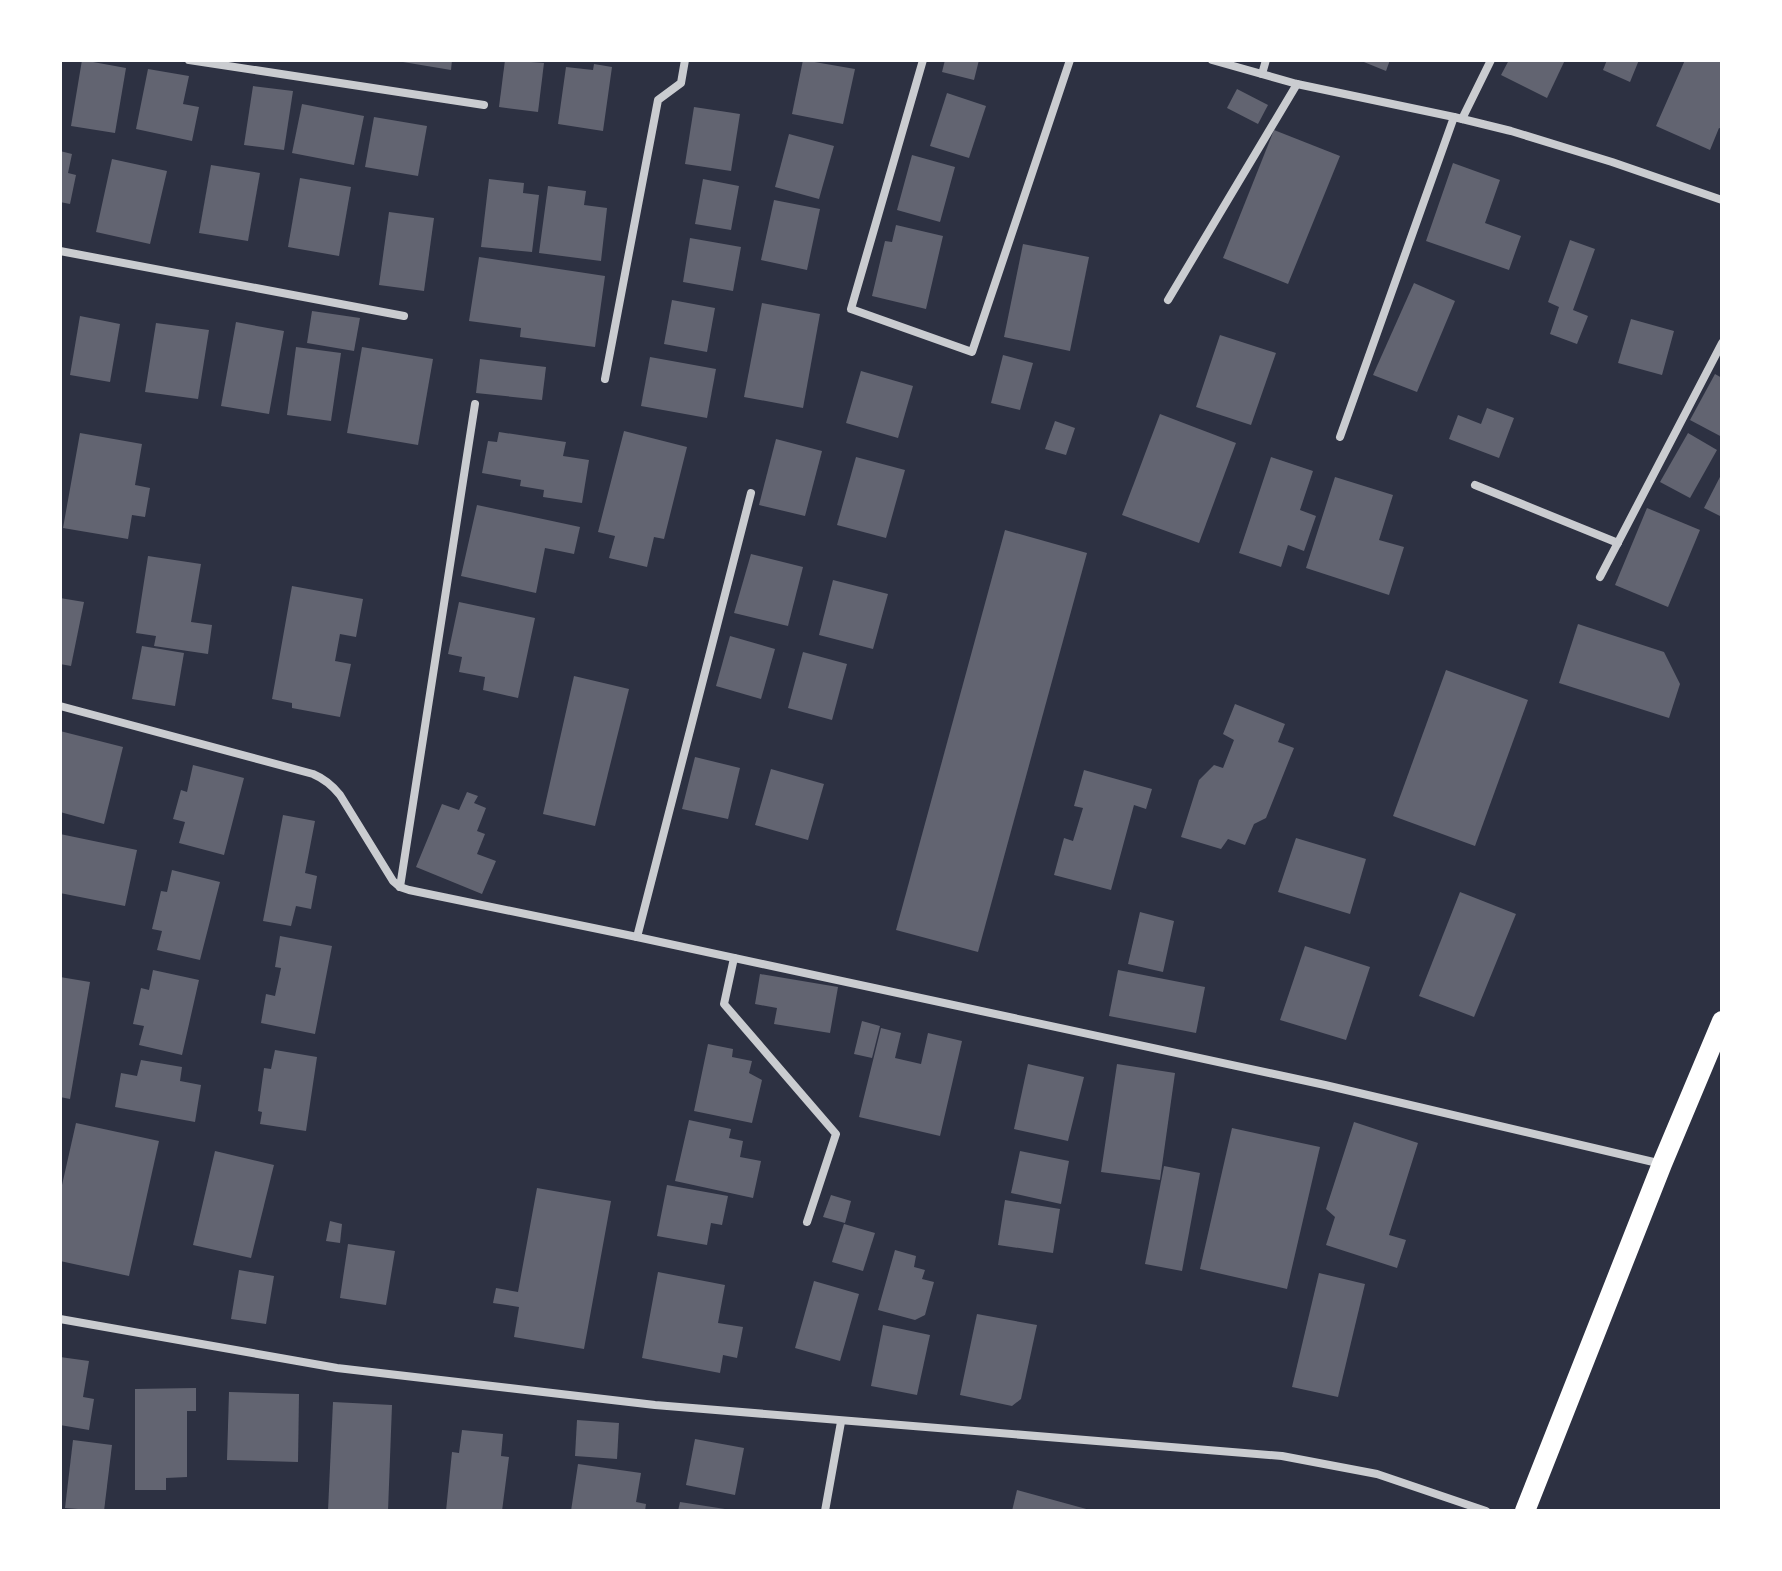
<svg xmlns="http://www.w3.org/2000/svg" width="1782" height="1571" font-family="'Nunito Sans',sans-serif">
	<style>
		.building { fill: #626471 }
		.lines { fill: none; stroke-linecap: round; stroke-linejoin: round }
		.minor { stroke: #caccd0; stroke-width: 8 }
		.primary { stroke: #fff; stroke-width: 20 }
	</style>
	<rect width="100%" height="100%" fill="#2d3142"/>
	<g class="building">
		<polygon points="82,60 126,68 115,133 71,126"/>
		<polygon points="404,60 452,60 451,70 403,62"/>
		<polygon points="505,60 544,63 538,112 499,107"/>
		<polygon points="803,60 855,69 843,124 792,114"/>
		<polygon points="945,60 979,60 974,80 942,72"/>
		<polygon points="1359,60 1390,60 1386,71"/>
		<polygon points="1509,60 1565,60 1547,98 1501,75"/>
		<polygon points="1607,60 1639,60 1630,82 1603,70"/>
		<polygon points="1685,60 1722,60 1722,129 1719,128 1710,150 1656,126"/>
		<polygon points="594,64 612,67 603,131 558,124 566,67 593,70"/>
		<polygon points="148,69 189,76 183,104 199,107 192,141 136,129"/>
		<polygon points="253,86 293,91 284,150 244,145"/>
		<polygon points="1237,89 1268,105 1258,124 1227,108"/>
		<polygon points="947,93 986,106 969,158 930,146"/>
		<polygon points="302,104 364,116 354,165 292,153"/>
		<polygon points="694,107 740,114 731,171 685,164"/>
		<polygon points="374,117 427,126 418,176 365,167"/>
		<polygon points="1274,130 1340,156 1288,284 1223,258"/>
		<polygon points="789,134 834,146 819,199 775,187"/>
		<polygon points="60,151 72,154 68,173 76,175 70,204 60,202"/>
		<polygon points="912,155 955,167 940,222 897,210"/>
		<polygon points="112,159 167,171 150,244 96,232"/>
		<polygon points="1453,163 1500,180 1485,223 1521,236 1509,270 1426,241"/>
		<polygon points="211,165 260,173 248,241 199,233"/>
		<polygon points="300,178 351,187 339,256 288,247"/>
		<polygon points="489,179 524,183 523,193 539,195 532,252 481,247"/>
		<polygon points="703,179 739,186 731,230 695,224"/>
		<polygon points="548,186 586,191 584,205 607,208 601,261 539,253"/>
		<polygon points="774,200 820,209 807,270 761,260"/>
		<polygon points="389,212 434,218 424,291 379,285"/>
		<polygon points="896,225 943,236 926,309 872,296 885,241 892,242"/>
		<polygon points="690,238 741,247 733,291 683,282"/>
		<polygon points="1570,240 1595,249 1573,310 1588,316 1577,344 1550,334 1559,307 1548,302"/>
		<polygon points="1023,244 1089,257 1070,351 1004,337"/>
		<polygon points="479,257 605,276 595,347 520,337 521,328 469,321"/>
		<polygon points="1414,283 1455,301 1417,392 1373,375"/>
		<polygon points="672,300 715,308 707,352 664,344"/>
		<polygon points="762,303 820,314 803,408 744,397"/>
		<polygon points="312,311 360,318 354,351 307,343"/>
		<polygon points="80,316 120,324 110,382 70,375"/>
		<polygon points="1631,319 1674,331 1662,375 1618,363"/>
		<polygon points="236,322 284,331 269,414 221,406"/>
		<polygon points="156,323 209,330 198,399 145,392"/>
		<polygon points="1220,335 1276,353 1251,425 1196,407"/>
		<polygon points="296,347 341,353 331,421 287,415"/>
		<polygon points="362,347 433,359 418,445 347,433"/>
		<polygon points="1003,355 1033,363 1020,410 991,403"/>
		<polygon points="650,357 716,369 707,418 641,406"/>
		<polygon points="480,359 546,367 542,400 476,393"/>
		<polygon points="861,371 913,386 898,438 846,423"/>
		<polygon points="1715,374 1722,378 1722,437 1690,420"/>
		<polygon points="1487,408 1514,418 1499,458 1449,439 1458,415 1481,424"/>
		<polygon points="1160,414 1236,443 1199,543 1122,515"/>
		<polygon points="1055,421 1075,428 1066,455 1045,449"/>
		<polygon points="624,431 687,447 664,539 654,537 647,567 609,558 615,536 598,532"/>
		<polygon points="499,432 566,442 563,456 589,460 582,503 543,497 544,490 520,486 521,480 482,473 488,441 497,442"/>
		<polygon points="80,433 142,444 135,485 150,488 145,517 132,515 128,539 63,528"/>
		<polygon points="1688,433 1717,450 1690,498 1660,482"/>
		<polygon points="776,439 822,451 805,516 759,505"/>
		<polygon points="856,457 905,470 886,538 837,525"/>
		<polygon points="1271,457 1313,471 1300,510 1316,516 1304,551 1288,545 1281,567 1239,553"/>
		<polygon points="1722,473 1722,517 1704,508"/>
		<polygon points="1335,477 1393,495 1379,540 1404,547 1389,595 1306,568"/>
		<polygon points="477,505 580,527 574,554 545,548 536,593 461,576"/>
		<polygon points="1647,508 1700,530 1668,607 1615,585"/>
		<polygon points="1005,530 1087,553 978,952 896,930"/>
		<polygon points="751,554 803,567 788,626 734,613"/>
		<polygon points="148,556 201,564 191,622 212,625 208,654 154,646 156,636 136,633"/>
		<polygon points="833,580 888,594 873,649 819,635"/>
		<polygon points="292,586 363,599 356,637 340,634 335,661 351,664 340,717 292,708 292,703 272,699"/>
		<polygon points="60,598 84,602 71,666 60,664"/>
		<polygon points="459,602 535,618 518,698 483,690 485,677 459,672 462,657 448,654"/>
		<polygon points="1578,624 1664,652 1680,684 1669,718 1559,683"/>
		<polygon points="730,636 775,649 761,699 716,686"/>
		<polygon points="142,646 184,653 175,706 132,699"/>
		<polygon points="803,652 847,664 832,720 788,708"/>
		<polygon points="1446,670 1528,700 1475,846 1393,816"/>
		<polygon points="574,676 629,689 595,826 543,814"/>
		<polygon points="1235,704 1285,724 1278,742 1294,748 1266,818 1254,824 1245,845 1228,839 1221,849 1181,837 1199,780 1214,765 1223,768 1234,740 1223,734"/>
		<polygon points="60,731 123,747 104,824 60,812"/>
		<polygon points="695,757 740,768 728,819 682,809"/>
		<polygon points="193,765 244,778 224,855 179,843 185,822 173,819 181,790 187,792"/>
		<polygon points="771,769 824,784 808,840 755,825"/>
		<polygon points="1084,770 1152,789 1146,809 1134,805 1111,890 1054,875 1064,838 1073,841 1083,808 1074,806"/>
		<polygon points="467,792 478,796 474,803 486,808 477,831 485,834 477,854 496,861 482,894 416,867 442,804 459,810"/>
		<polygon points="283,815 315,821 305,873 317,876 311,909 296,906 291,926 263,921"/>
		<polygon points="60,834 137,850 125,906 60,893"/>
		<polygon points="1296,838 1366,859 1350,914 1278,892"/>
		<polygon points="172,870 220,882 200,960 157,950 162,931 152,929 161,891 167,892"/>
		<polygon points="1460,892 1516,914 1474,1017 1419,996"/>
		<polygon points="1140,912 1174,921 1163,972 1128,964"/>
		<polygon points="280,936 332,946 315,1034 261,1023 266,994 275,996 281,968 275,967"/>
		<polygon points="1305,946 1370,967 1346,1040 1280,1020"/>
		<polygon points="153,970 199,980 182,1055 139,1045 144,1026 133,1024 141,988 149,990"/>
		<polygon points="1118,970 1205,987 1196,1033 1109,1016"/>
		<polygon points="760,974 838,987 830,1033 774,1024 777,1008 755,1004"/>
		<polygon points="60,977 90,982 70,1099 60,1097"/>
		<polygon points="862,1021 880,1026 872,1058 854,1054"/>
		<polygon points="881,1028 901,1033 895,1058 921,1064 928,1033 962,1041 940,1136 859,1117"/>
		<polygon points="708,1044 733,1049 732,1057 752,1061 749,1073 762,1080 752,1123 694,1111"/>
		<polygon points="275,1050 317,1057 306,1131 260,1124 262,1112 258,1111 264,1068 271,1069"/>
		<polygon points="141,1060 182,1067 180,1081 201,1085 195,1122 115,1107 121,1073 137,1076"/>
		<polygon points="1028,1064 1084,1077 1068,1141 1014,1129"/>
		<polygon points="1117,1064 1175,1073 1160,1180 1101,1172"/>
		<polygon points="689,1120 731,1129 729,1138 743,1141 740,1157 761,1161 753,1198 675,1181"/>
		<polygon points="1354,1122 1418,1143 1389,1235 1406,1240 1397,1268 1326,1245 1335,1217 1326,1209"/>
		<polygon points="76,1123 159,1141 129,1276 60,1261 60,1194"/>
		<polygon points="1232,1128 1320,1147 1287,1289 1200,1269"/>
		<polygon points="215,1151 274,1165 251,1258 193,1245"/>
		<polygon points="1020,1151 1069,1161 1061,1204 1011,1193"/>
		<polygon points="1164,1166 1200,1173 1182,1271 1145,1264"/>
		<polygon points="667,1185 728,1196 722,1225 711,1223 707,1245 657,1236"/>
		<polygon points="537,1188 611,1201 584,1349 514,1337 519,1307 493,1303 496,1288 518,1292"/>
		<polygon points="831,1195 851,1201 845,1223 823,1217"/>
		<polygon points="1005,1200 1060,1209 1053,1253 998,1245"/>
		<polygon points="330,1221 342,1224 340,1243 326,1241"/>
		<polygon points="844,1224 875,1233 863,1271 832,1262"/>
		<polygon points="348,1244 395,1251 386,1305 340,1298"/>
		<polygon points="895,1250 916,1256 914,1267 925,1270 922,1279 934,1282 925,1315 915,1320 878,1310"/>
		<polygon points="239,1270 274,1276 266,1324 231,1319"/>
		<polygon points="658,1272 725,1285 718,1323 743,1327 737,1358 723,1355 720,1373 642,1358"/>
		<polygon points="1319,1273 1365,1284 1338,1397 1292,1387"/>
		<polygon points="814,1281 859,1294 840,1361 795,1348"/>
		<polygon points="977,1314 1037,1325 1021,1399 1012,1406 960,1395"/>
		<polygon points="883,1325 930,1335 917,1395 871,1386"/>
		<polygon points="60,1357 89,1361 83,1397 94,1399 89,1430 60,1425"/>
		<polygon points="196,1388 196,1411 187,1411 187,1477 166,1478 166,1490 135,1490 135,1389"/>
		<polygon points="229,1392 299,1394 298,1462 227,1460"/>
		<polygon points="333,1402 392,1405 388,1511 328,1511"/>
		<polygon points="577,1420 619,1423 617,1459 575,1456"/>
		<polygon points="462,1430 503,1434 501,1456 509,1457 502,1511 446,1511 452,1452 459,1453"/>
		<polygon points="695,1439 744,1448 735,1495 686,1485"/>
		<polygon points="73,1440 112,1445 104,1511 65,1508"/>
		<polygon points="578,1464 641,1473 636,1502 646,1504 645,1511 571,1511"/>
		<polygon points="1017,1490 1090,1510 1090,1511 1012,1511"/>
		<polygon points="680,1502 725,1509 725,1511 678,1511"/>
	</g>
	<g class="lines">
		<g class="minor">
			<polyline points="189,60 484,105"/>
			<polyline points="923,60 851,309 972,352 1070,60"/>
			<polyline points="1212,60 1297,84 1454,117 1511,131 1612,162 1722,200"/>
			<polyline points="1262,74 1266,60"/>
			<polyline points="1462,119 1491,60"/>
			<polyline points="60,251 404,316"/>
			<polyline points="1168,300 1297,84"/>
			<polyline points="605,379 658,100 681,83 685,60"/>
			<polyline points="1340,437 1454,117"/>
			<polyline points="1475,485 1618,543"/>
			<polyline points="1600,577 1722,343"/>
			<path d="M60,706L313,774C325,779 332,785 340,795L393,881L400,887L409,890L637,937L1325,1085L1662,1164"/>
			<polyline points="400,887 475,404"/>
			<polyline points="637,937 751,493"/>
			<polyline points="734,958 724,1004 836,1134 807,1222"/>
			<polyline points="60,1319 337,1368 655,1405 1282,1456 1377,1474 1486,1511"/>
			<polyline points="825,1511 841,1422"/>
		</g>
		<polyline class="primary" points="1525,1511 1662,1164 1722,1021"/>
	</g>
	<rect width="1782" height="1571" fill="none" stroke="#ffffff" stroke-width="124"/>
</svg>
